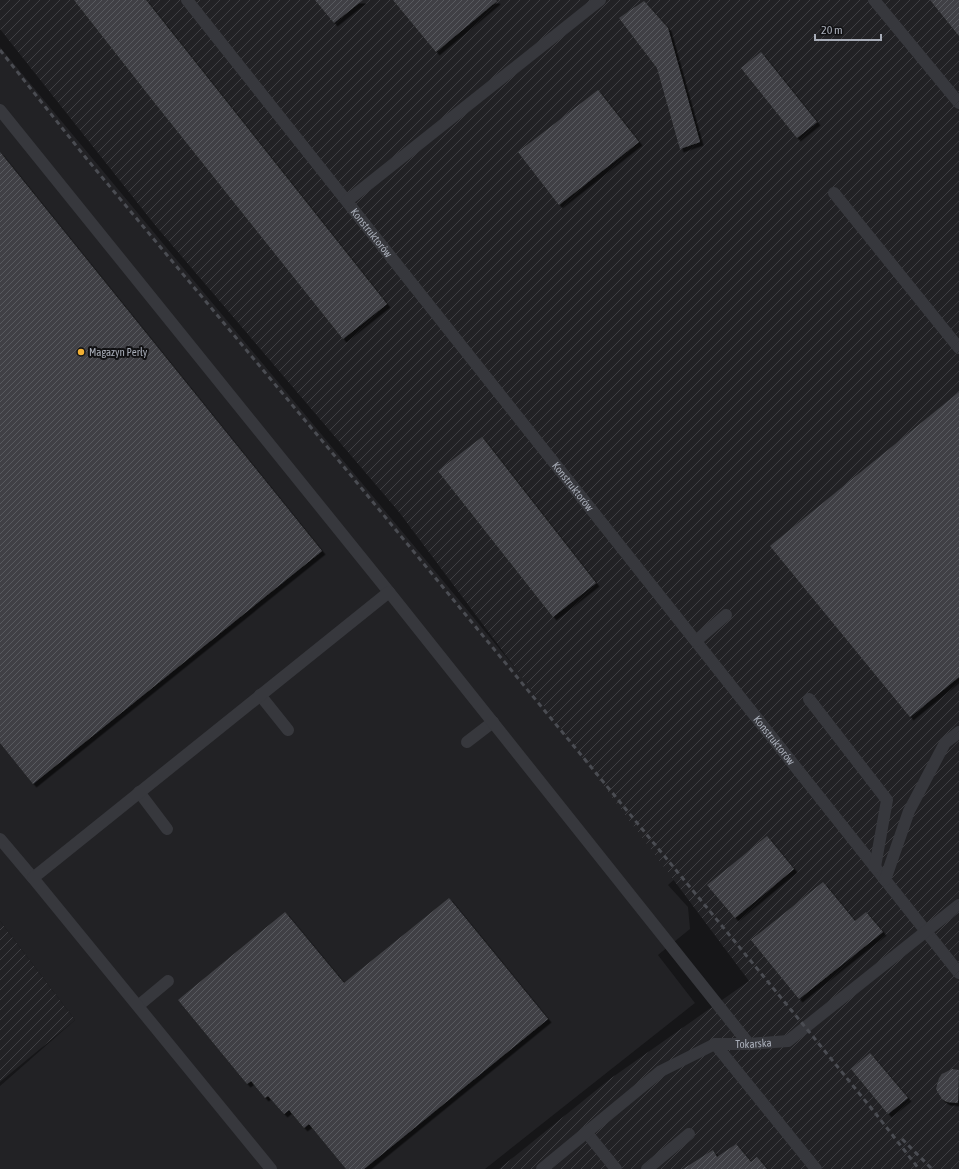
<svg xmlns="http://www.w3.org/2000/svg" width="959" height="1169" font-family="'Asap Condensed',sans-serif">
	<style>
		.built { fill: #222225 }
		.industrial { fill: url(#industrial-furrows) }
		.building { fill: url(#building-hatch); filter: url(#shadow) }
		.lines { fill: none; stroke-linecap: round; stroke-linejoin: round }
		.service { stroke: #37383d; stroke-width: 12 }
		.rail { stroke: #4a4c52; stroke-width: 3; stroke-dasharray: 5 4; stroke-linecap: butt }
		.poi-dot { fill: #f2b134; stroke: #111113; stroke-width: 1.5 }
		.labels { text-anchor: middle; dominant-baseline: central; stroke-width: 4; stroke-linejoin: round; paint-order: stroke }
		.street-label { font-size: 11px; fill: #a8adb8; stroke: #111113 }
		.poi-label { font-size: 11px; fill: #a8adb8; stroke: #111113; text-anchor: start }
	</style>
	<defs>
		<pattern id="industrial-furrows" width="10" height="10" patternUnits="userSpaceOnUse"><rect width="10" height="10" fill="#222225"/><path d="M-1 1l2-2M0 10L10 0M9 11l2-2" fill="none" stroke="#3f3f43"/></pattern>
		<pattern id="building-hatch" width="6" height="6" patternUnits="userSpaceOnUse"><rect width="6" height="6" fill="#404145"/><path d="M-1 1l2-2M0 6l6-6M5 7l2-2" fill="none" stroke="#595a5e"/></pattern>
		<filter id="shadow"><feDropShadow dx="3.5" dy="3.5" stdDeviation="0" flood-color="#0009"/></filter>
	</defs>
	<rect width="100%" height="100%" fill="#161618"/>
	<polygon class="built" points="0,47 684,871 668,885 688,907 690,929 658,955 695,1003 485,1169 0,1169 0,1086 75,1020 0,921"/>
	<g class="industrial">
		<polygon points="0,0 959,0 959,1169 499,1169 610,1079 749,981 399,512 155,225 0,29"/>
		<polygon points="0,921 75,1020 0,1082"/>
	</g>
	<g class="building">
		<polygon points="74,0 146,0 387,304 343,339 154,102"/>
		<polygon points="315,0 363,0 334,23"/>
		<polygon points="393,0 496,0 497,1 436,52"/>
		<polygon points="930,0 959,0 959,36"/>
		<polygon points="644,1 668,28 700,142 680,149 657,68 619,18"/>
		<polygon points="761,52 817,122 797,138 741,68"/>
		<polygon points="598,90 639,142 559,205 518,152"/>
		<polygon points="0,152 322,551 33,784 0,743"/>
		<polygon points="959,392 959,677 910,717 770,546"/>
		<polygon points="482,437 596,583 553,617 438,471"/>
		<polygon points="767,836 794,869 735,918 707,885"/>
		<polygon points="823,882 855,921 866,912 883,932 799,999 751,940"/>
		<polygon points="449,898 548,1019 364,1169 346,1169 309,1124 304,1128 289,1110 284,1114 268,1096 265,1098 251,1081 247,1084 178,1000 285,912 344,983"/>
		<polygon points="870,1053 908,1098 888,1114 851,1069"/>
		<polygon points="952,1069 959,1070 958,1103 947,1102 942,1099 936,1089 939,1078 942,1074"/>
		<polygon points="736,1144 751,1162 757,1157 767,1169 683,1169 713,1150 717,1157"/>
	</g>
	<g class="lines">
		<g class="service">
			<path id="s1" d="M187,0L959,973"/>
			<polyline points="874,0 959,103"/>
			<polyline points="0,110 389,592"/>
			<polyline points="834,193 959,348"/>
			<polyline points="347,201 600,0"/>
			<polyline points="696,641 726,615"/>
			<polyline points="260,695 288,730"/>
			<polyline points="809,699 887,800 875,867"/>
			<polyline points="467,742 493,722"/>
			<polyline points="139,792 167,829"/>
			<polyline points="0,839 33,878"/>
			<polyline points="885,880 909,811 945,743 959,732"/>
			<polyline points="138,1006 168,981"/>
			<polyline points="715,1044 816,1169"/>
			<polyline points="586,1132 616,1169"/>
			<polyline points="271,1169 33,878 389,592 749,1044"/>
			<path id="s2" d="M542,1169L661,1071L715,1044H749L788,1041L959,905"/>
			<polyline points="647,1169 689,1134"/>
		</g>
		<g class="rail">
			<polyline points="0,50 86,158 344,467 806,1028 876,1114 919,1169"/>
			<polyline points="902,1139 932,1169"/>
		</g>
	</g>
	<circle class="poi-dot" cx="81" cy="352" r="4"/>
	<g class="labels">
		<g class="street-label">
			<text stroke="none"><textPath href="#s1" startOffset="297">Konstruktorów</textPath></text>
			<text stroke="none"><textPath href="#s1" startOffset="621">Konstruktorów</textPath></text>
			<text stroke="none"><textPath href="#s1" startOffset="945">Konstruktorów</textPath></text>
			<text stroke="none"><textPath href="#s2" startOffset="253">Tokarska</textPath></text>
		</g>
		<g class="poi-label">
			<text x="89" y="352">Magazyn Perły</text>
		</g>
	</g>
	<path d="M815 34v6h66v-6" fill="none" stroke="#a8adb8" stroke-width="2"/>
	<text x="821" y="34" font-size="12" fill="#a8adb8" stroke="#111113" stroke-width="3" paint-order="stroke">20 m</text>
</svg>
